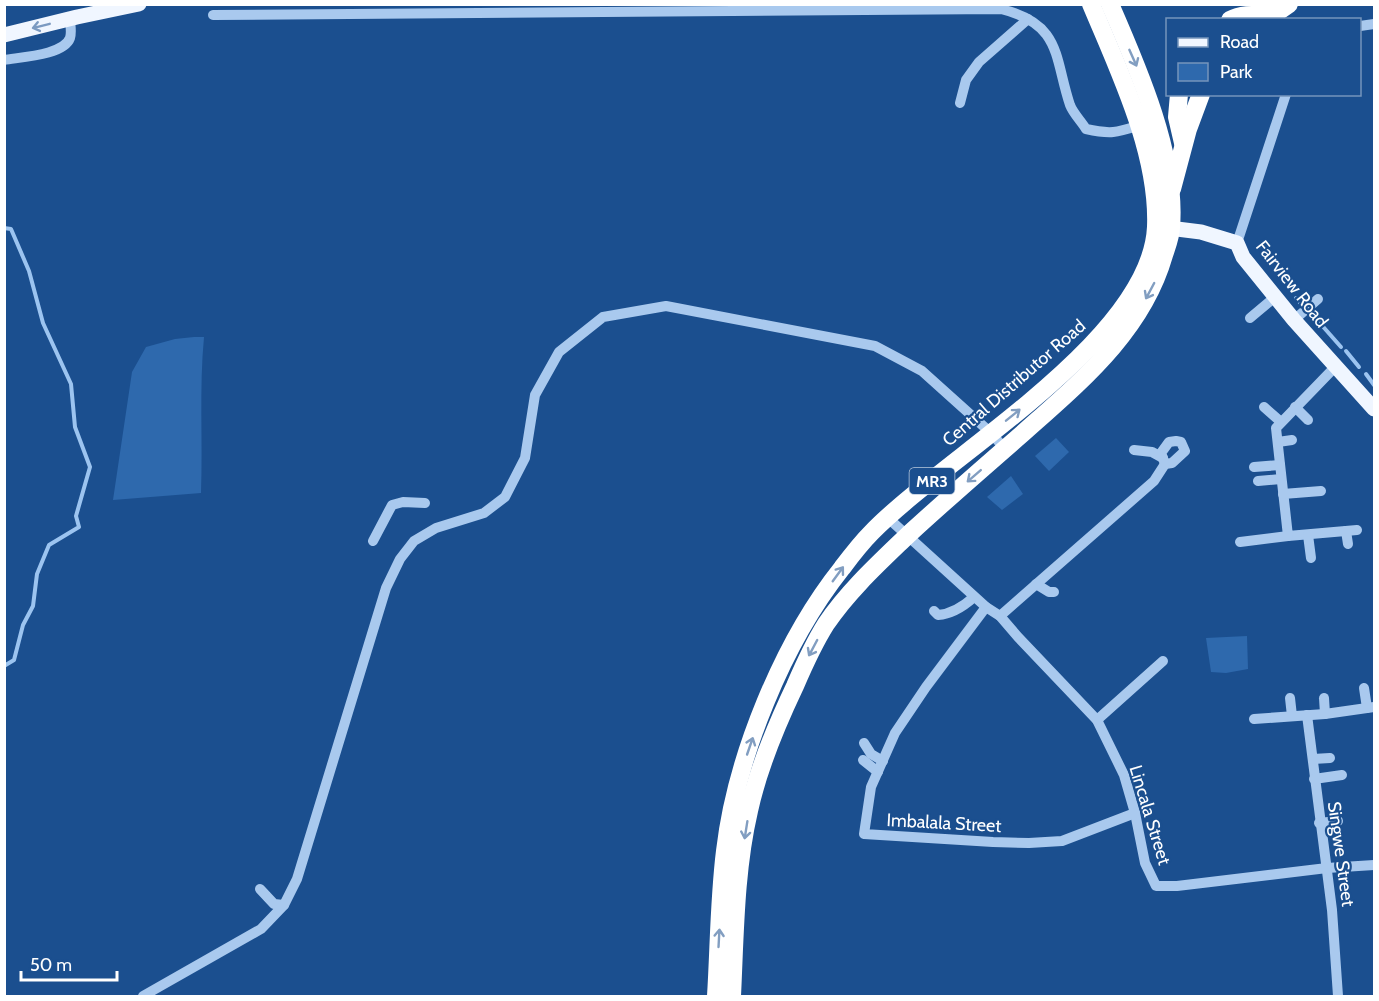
<svg xmlns="http://www.w3.org/2000/svg" width="1379" height="1001" font-family="Cabin,sans-serif">
	<style>
		.green { fill: #2e69ad }
		.lines { fill: none; stroke-linecap: round; stroke-linejoin: round }
		.stream { stroke: #9cc4f0; stroke-width: 4 }
		.minor { stroke: #a9c9ee; stroke-width: 10 }
		.major { stroke: #f0f6ff; stroke-width: 15 }
		.highway { stroke: #fff; stroke-width: 18 }
		.oneway { stroke: #7b9ac1 }
		.oneway2 { stroke: #829ec1 }
		.labels { text-anchor: middle; dominant-baseline: central; stroke-width: 4.5; stroke-linejoin: round; paint-order: stroke }
		.shield { fill: #1b4f8f; stroke: #bbcadd; stroke-width: 1.5 }
		.shield-label { font-size: 16px; font-weight: bold; fill: #fff }
		.street-label { font-size: 18px; fill: #fff; stroke: #1b4f8f }
	</style>
	<rect width="100%" height="100%" fill="#1b4f8f"/>
	<g class="green">
		<path d="M194,337H204C199,389 203,441 201,493L113,500L132,372L146,347L175,339Z"/>
		<polygon points="1056,438 1069,452 1049,471 1035,456"/>
		<polygon points="1011,476 1023,494 1002,510 987,497"/>
		<polygon points="1247,636 1248,669 1226,673 1211,672 1206,638"/>
	</g>
	<g class="lines">
		<g class="stream">
			<polyline points="4,228 11,229 29,271 43,323 71,384 75,427 90,467 76,516 79,527 49,545 37,574 33,606 23,625 14,660 4,666"/>
			<polyline points="1296,298 1302,305"/>
			<polyline points="1311,313 1341,347"/>
			<polyline points="1346,351 1359,367"/>
			<polyline points="1366,374 1374,385"/>
		</g>
		<g class="minor">
			<path d="M213,15L1001,9C1062,24 1054,57 1070,105C1073,113 1081,121 1086,129C1113,135 1118,132 1143,124"/>
			<polyline points="1360,26 1374,24"/>
			<path d="M4,60C21,57 64,55 70,38C72,32 70,24 70,19"/>
			<polyline points="960,103 966,80 979,62 1028,19"/>
			<polyline points="1237,243 1286,94"/>
			<polyline points="1250,318 1275,297"/>
			<polyline points="1294,320 1318,299"/>
			<polyline points="1336,366 1276,428 1288,536 1357,530"/>
			<polyline points="1264,407 1281,422"/>
			<polyline points="1295,407 1308,420"/>
			<polygon points="1176,441 1181,442 1185,451 1172,463 1165,464 1161,453 1169,442"/>
			<polyline points="1278,442 1292,440"/>
			<polyline points="1134,450 1152,452 1163,458"/>
			<polyline points="1254,467 1280,465"/>
			<polyline points="1258,481 1281,479"/>
			<polyline points="1283,494 1321,491"/>
			<polyline points="888,518 986,607 1000,616 1018,637 1097,720 1124,775 1135,813 1145,863 1156,886 1177,886 1327,868 1374,865"/>
			<polyline points="1346,531 1348,544"/>
			<polyline points="1308,535 1311,558"/>
			<polyline points="373,541 392,505 403,502 425,503"/>
			<polyline points="1240,542 1288,536"/>
			<polyline points="1036,584 1049,592 1054,592"/>
			<polyline points="986,607 926,687 895,733 871,787 864,834 993,842 1029,843 1062,841 1135,813"/>
			<path d="M934,611L938,615C952,614 964,606 974,597"/>
			<polyline points="1000,616 1154,481 1165,464"/>
			<polyline points="1364,688 1367,708"/>
			<polyline points="1290,698 1292,716"/>
			<polyline points="1324,698 1325,714"/>
			<polyline points="1307,715 1332,910 1338,996"/>
			<polyline points="1254,719 1325,714 1374,707"/>
			<polyline points="1097,720 1163,661"/>
			<polyline points="864,743 871,754 883,761"/>
			<polyline points="1313,759 1330,758"/>
			<polyline points="863,760 878,772"/>
			<polyline points="1314,779 1342,775"/>
			<polyline points="1319,823 1338,821"/>
			<polyline points="260,889 274,904 284,905"/>
			<polyline points="143,996 261,929 284,905 297,879 386,588 400,559 414,541 436,528 484,513 505,497 525,458 535,395 559,352 603,317 666,306 875,346 922,371 991,433 1005,449"/>
		</g>
		<g class="major">
			<polyline points="4,35 77,17 139,4"/>
			<polyline points="1161,227 1201,232 1237,243 1243,257 1294,320 1374,409"/>
		</g>
		<g class="highway">
			<path d="M1230,20C1243,13 1258,15 1271,15"/>
			<polyline points="1266,20 1289,4"/>
			<polyline points="1179,94 1177,117 1183,143"/>
			<polyline points="1172,189 1188,129 1201,94"/>
			<path d="M716,996C719,948 719,899 725,851C736,757 783,642 842,568C851,556 861,543 872,532C947,455 1151,340 1156,227C1159,153 1119,71 1091,4"/>
			<path d="M732,996C735,935 735,871 749,811C758,768 776,726 795,686C804,665 814,643 826,624C849,590 880,562 909,534C946,500 984,467 1022,434C1080,382 1142,332 1164,255C1167,246 1171,236 1171,227C1177,157 1138,68 1110,4"/>
		</g>
	</g>
	<defs><path id="oneway-shaft" d="M-6 0H5M1.5-3L5.5 0L1.5 3" fill="none" stroke-width="1.6" stroke-linecap="round" stroke-linejoin="round" transform="scale(1.5)"/></defs>
	<use class="oneway" href="#oneway-shaft" transform="translate(41 26) rotate(166)"/>
	<g class="oneway2">
		<use href="#oneway-shaft" transform="translate(1133 58) rotate(66)"/>
		<use href="#oneway-shaft" transform="translate(1150 291) rotate(118)"/>
		<use href="#oneway-shaft" transform="translate(1013 415) rotate(-39)"/>
		<use href="#oneway-shaft" transform="translate(974 476) rotate(139)"/>
		<use href="#oneway-shaft" transform="translate(838 574) rotate(-54)"/>
		<use href="#oneway-shaft" transform="translate(813 648) rotate(118)"/>
		<use href="#oneway-shaft" transform="translate(750 746) rotate(-71)"/>
		<use href="#oneway-shaft" transform="translate(746 830) rotate(99)"/>
		<use href="#oneway-shaft" transform="translate(719 938) rotate(-87)"/>
	</g>
	<g class="labels">
		<rect class="shield" x="909.5" y="468" width="45" height="26" rx="4.5"/>
		<g class="shield-label">
			<text x="932" y="481">MR3</text>
		</g>
		<g class="street-label">
			<text transform="translate(1292 284) rotate(52)">Fairview Road</text>
			<text transform="translate(1014 383) rotate(-41)">Central Distributor Road</text>
			<text transform="translate(1150 815) rotate(73)">Lincala Street</text>
			<text transform="translate(944 823) rotate(3)">Imbalala Street</text>
			<text transform="translate(1341 854) rotate(82)">Singwe Street</text>
		</g>
	</g>
	<rect width="1379" height="1001" fill="none" stroke="#ffffff" stroke-width="12"/>
	<rect x="1166" y="18" width="195" height="78" fill="#1b4f8f" stroke="#7695bc" stroke-width="1.5"/>
	<rect x="1178" y="38" width="30" height="9" fill="#f0f6ff" stroke="#7695bc" stroke-width="1.5"/>
	<text x="1220" y="48" font-size="18" fill="#ffffff">Road</text>
	<rect x="1178" y="63" width="30" height="18" fill="#2e69ad" stroke="#7695bc" stroke-width="1.5"/>
	<text x="1220" y="78" font-size="18" fill="#ffffff">Park</text>
	<path d="M21 971v9h96v-9" fill="none" stroke="#ffffff" stroke-width="3"/>
	<text x="30" y="971" font-size="18" fill="#ffffff" stroke="#1b4f8f" stroke-width="4.5" paint-order="stroke">50 m</text>
</svg>
